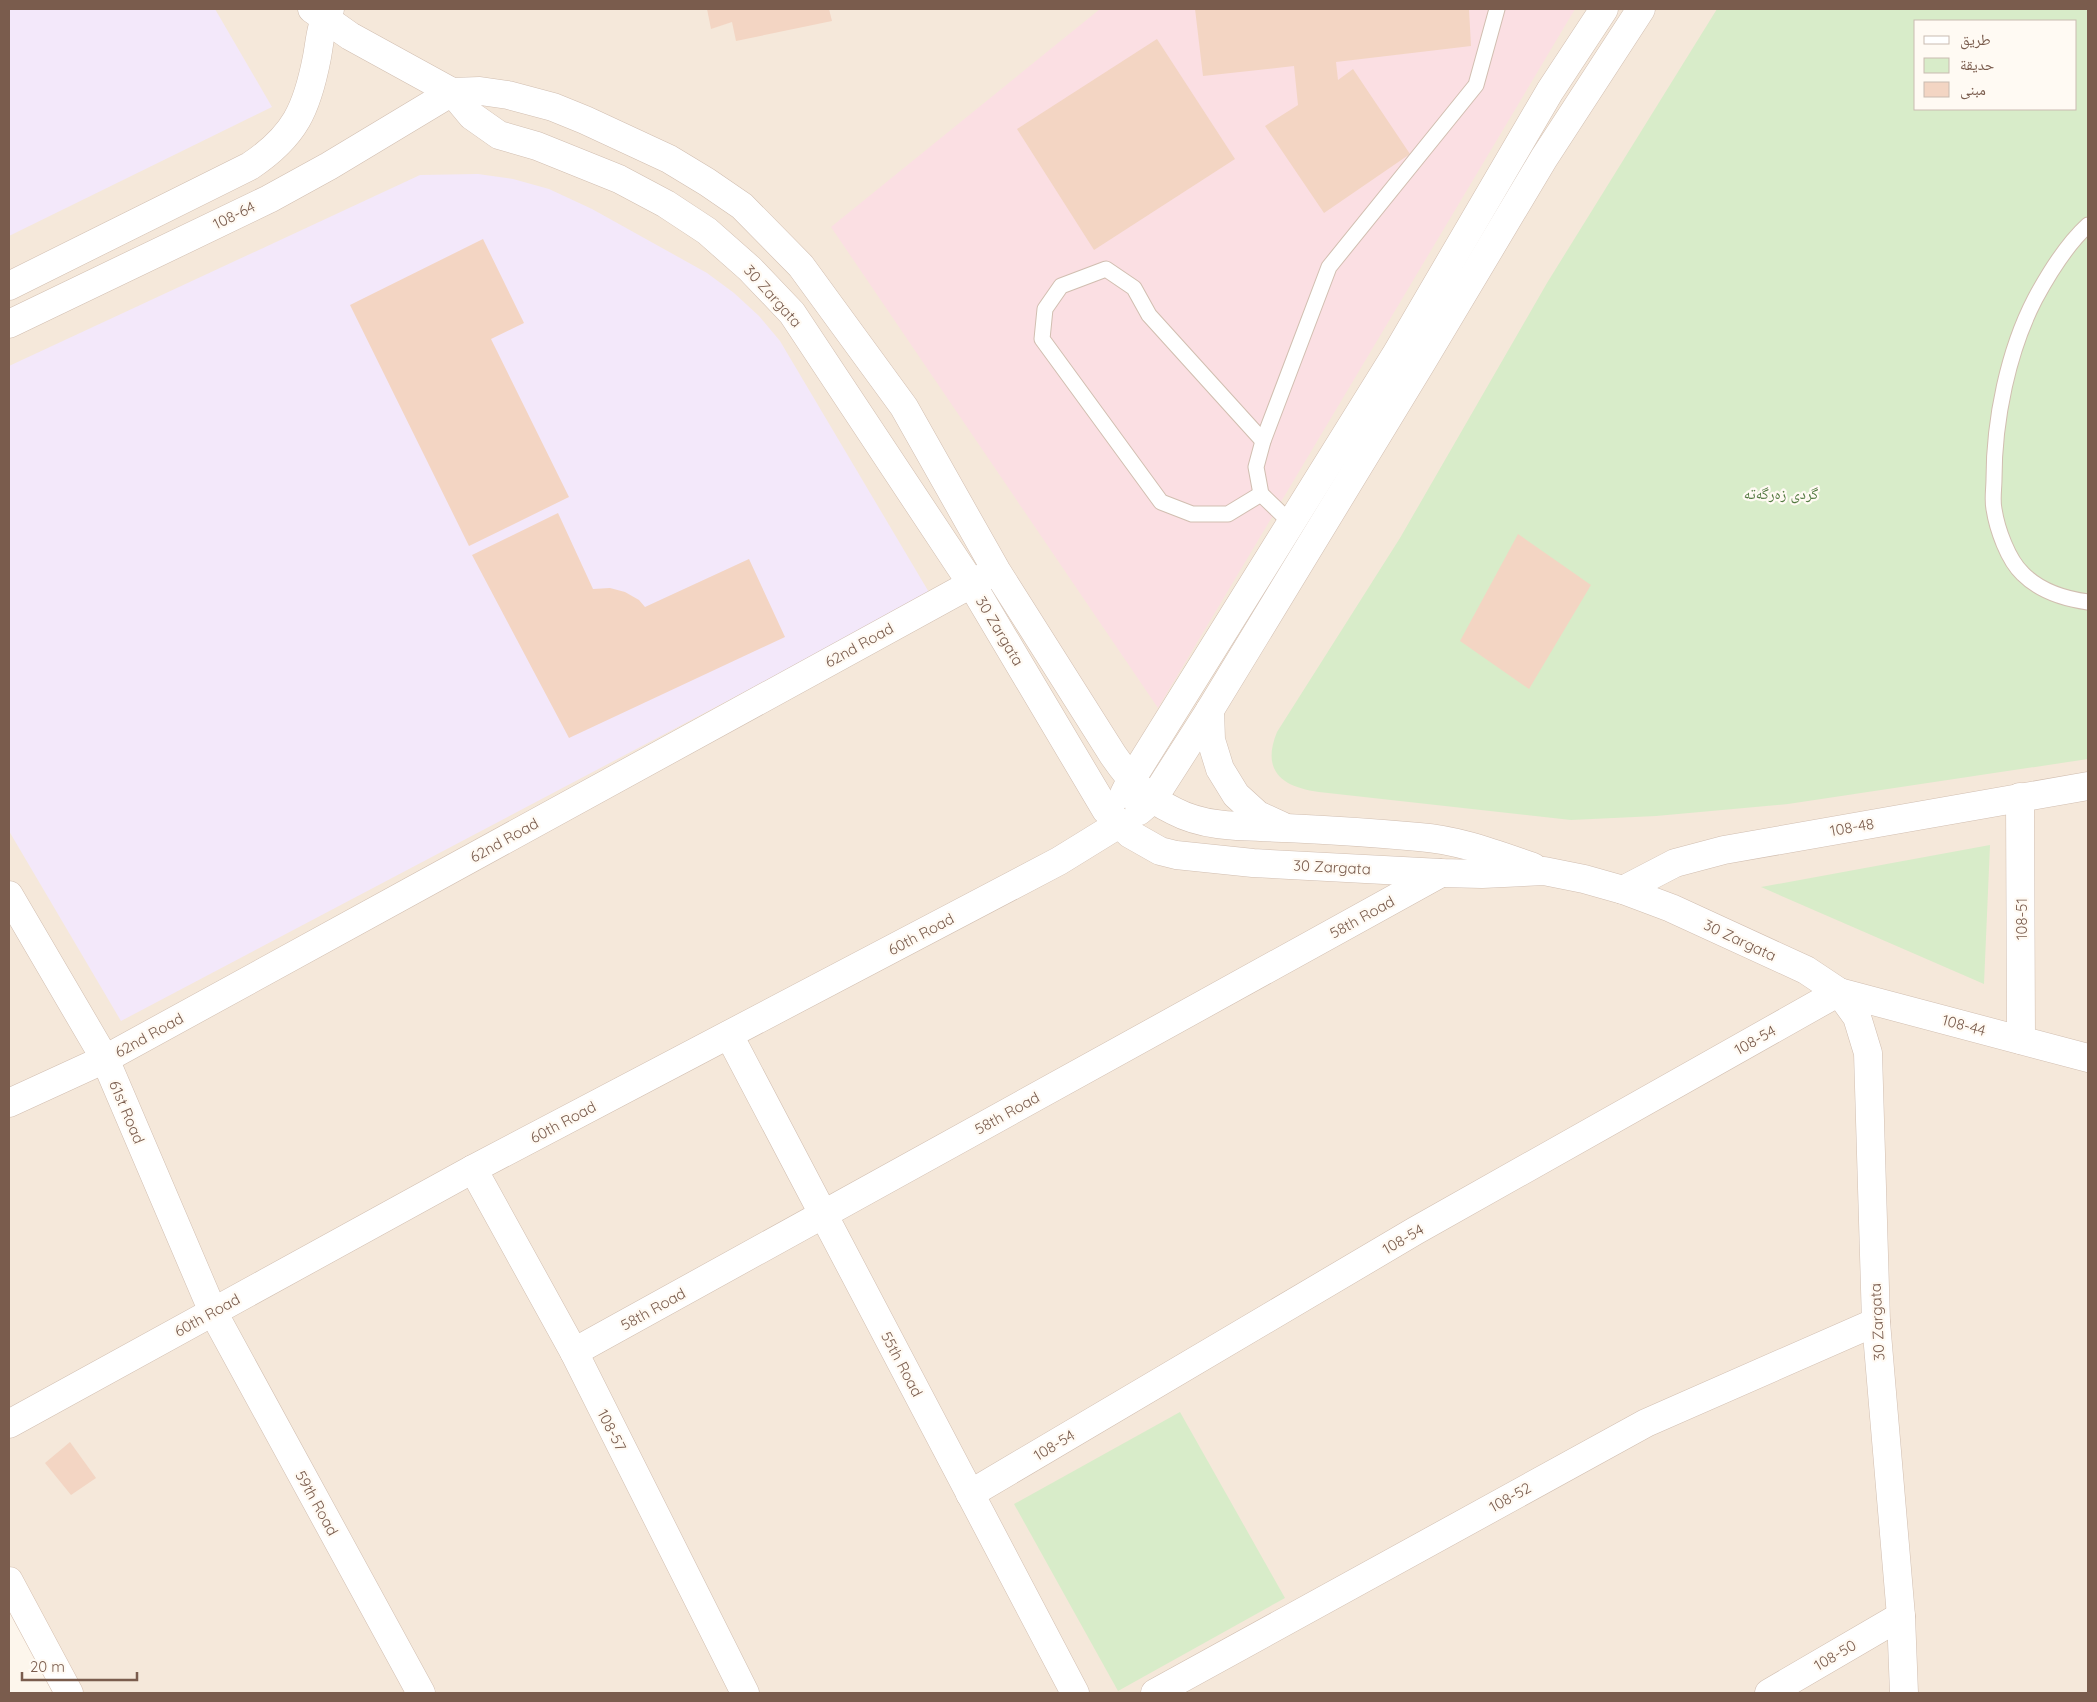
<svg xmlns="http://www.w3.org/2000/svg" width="2097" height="1702" font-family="Quicksand,'Noto Naskh Arabic',sans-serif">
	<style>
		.residential { fill: #f5e8da; fill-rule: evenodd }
		.education { fill: #f3e8fa }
		.medical { fill: #fbdfe3 }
		.green { fill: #d8ecc9; fill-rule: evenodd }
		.building { fill: #f3d5c3 }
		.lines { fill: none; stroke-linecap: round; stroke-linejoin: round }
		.service-casing { stroke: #d1beb0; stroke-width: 17 }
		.minor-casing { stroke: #d1beb0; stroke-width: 29 }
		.tertiary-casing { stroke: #d1beb0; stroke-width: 29 }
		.secondary-casing { stroke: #d6c0b0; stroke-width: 29 }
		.service { stroke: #fff; stroke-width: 15 }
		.minor { stroke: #fff; stroke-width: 28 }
		.tertiary { stroke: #fff; stroke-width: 28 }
		.secondary { stroke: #fff; stroke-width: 28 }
		.labels { text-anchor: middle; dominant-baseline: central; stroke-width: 4.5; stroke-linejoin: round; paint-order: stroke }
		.street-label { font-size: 15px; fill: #7a5c4d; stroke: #fffaf3 }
		.park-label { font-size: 15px; fill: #537a41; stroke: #fffaf3 }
	</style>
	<rect width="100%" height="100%" fill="#fdf6ec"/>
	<path class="residential" d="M9,9H2088V1693H69L9,1581ZM1916,21H2076V109H1916Z"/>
	<g class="education">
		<polygon points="9,9 215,9 272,107 9,236"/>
		<polygon points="478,174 513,179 549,189 592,209 707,273 734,293 759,316 780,341 930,594 121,1021 9,831 9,366 420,175"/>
	</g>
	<polygon class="medical" points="1100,9 1575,9 1158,708 831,227"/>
	<g class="green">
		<path d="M1717,9H2088V759L1788,804L1656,816L1571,820L1319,792C1282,787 1261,771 1277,732L1400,538L1547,283ZM1916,21H2076V109H1916Z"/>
		<polygon points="1990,845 1984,984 1761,887"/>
		<polygon points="1180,1412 1285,1598 1118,1691 1014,1504"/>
	</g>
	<g class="building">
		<polygon points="707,9 829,9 832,21 736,41 732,22 711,29"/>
		<polygon points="1195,9 1469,9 1471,46 1336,62 1338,80 1353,69 1410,154 1324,213 1265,126 1298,105 1294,66 1203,76"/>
		<polygon points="1157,39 1235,159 1094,250 1017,129"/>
		<polygon points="483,239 524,323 491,339 569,497 469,546 350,305"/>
		<polygon points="558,513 593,589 610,588 625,592 639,600 645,607 749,559 785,637 569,738 472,555"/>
		<polygon points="1518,534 1591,585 1529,689 1460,641"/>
		<polygon points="70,1442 96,1478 71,1495 45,1463"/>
	</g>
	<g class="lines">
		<g class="service-casing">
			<g id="service">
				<path d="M2088,225C2066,245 2049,273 2035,299C2008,351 1994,420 1994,479C1994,488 1992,500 1994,509C1997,529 2008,560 2023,574C2040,591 2066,599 2088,602"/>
				<polyline points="1261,494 1228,514 1192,514 1161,502 1042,339 1045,309 1061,286 1106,269 1134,288 1149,315 1263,441"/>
				<polyline points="1291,523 1261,494 1256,467 1263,441 1329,267 1476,85 1497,9"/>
			</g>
		</g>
		<g class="minor-casing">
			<g id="minor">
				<path d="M9,286L250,166C295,136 307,109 317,57C320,40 321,23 330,9"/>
				<polyline points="9,324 269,199 329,166 452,92"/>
				<polyline points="2020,797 2021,1040"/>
				<polyline points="1623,890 1675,863 1724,850 2088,786"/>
				<polyline points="9,895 105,1059 213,1312 421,1693"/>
				<polyline points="729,1035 1075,1693"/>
				<polyline points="9,1103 105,1059 993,572"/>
				<polyline points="473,1169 574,1352 745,1693"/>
				<polyline points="574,1352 1441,873"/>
				<polyline points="9,1424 473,1169 1059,861 1119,824"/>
				<polyline points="970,1494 1415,1231 1839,992 2088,1058"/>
				<polyline points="1155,1693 1646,1423 1876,1322"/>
				<polyline points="1769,1693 1901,1616"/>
			</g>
		</g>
		<g class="tertiary-casing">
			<g id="tertiary">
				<path d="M312,9L350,36L452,92L480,91L508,95L553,107L585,120L669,159L707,182L742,206L801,266L904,407L996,570L1113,755C1131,781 1145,797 1174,811C1208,829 1249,826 1286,828C1330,830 1375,833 1419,837C1459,840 1495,854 1533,867"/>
				<polyline points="452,92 472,116 499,135 537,146 619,179 666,204 707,231 750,269 792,313 971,583 1106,810 1130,834 1160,851 1176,855 1253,863 1441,873 1482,874 1544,871 1584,879 1623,890 1671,908 1806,970 1839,992 1857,1017 1868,1053 1876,1322 1901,1616 1904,1693"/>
				<polyline points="1210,710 1211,740 1220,769 1236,795 1258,815 1282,826"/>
				<polyline points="1124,794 1131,780 1395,356 1550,91 1604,9"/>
				<polyline points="1139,811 1153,799 1210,710 1422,362 1544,158 1641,9"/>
			</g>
		</g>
		<g class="secondary-casing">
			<polyline id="secondary" points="9,1581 69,1693"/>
		</g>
		<use href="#service" class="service"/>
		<use href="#minor" class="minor"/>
		<use href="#tertiary" class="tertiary"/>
		<use href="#secondary" class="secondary"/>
	</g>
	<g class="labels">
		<g class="street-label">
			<text transform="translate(234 215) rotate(-26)">108-64</text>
			<text transform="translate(773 296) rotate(48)">30 Zargata</text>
			<text transform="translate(1000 631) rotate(59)">30 Zargata</text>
			<text transform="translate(859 645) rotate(-29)">62nd Road</text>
			<text transform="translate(1852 827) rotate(-10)">108-48</text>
			<text transform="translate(504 840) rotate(-29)">62nd Road</text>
			<text transform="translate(1332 867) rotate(3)">30 Zargata</text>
			<text transform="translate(1362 917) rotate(-29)">58th Road</text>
			<text transform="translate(2021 919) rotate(-90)">108-51</text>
			<text transform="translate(921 934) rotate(-28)">60th Road</text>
			<text transform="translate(1740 940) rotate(25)">30 Zargata</text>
			<text transform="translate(1964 1025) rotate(15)">108-44</text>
			<text transform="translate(149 1035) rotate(-29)">62nd Road</text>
			<text transform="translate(1755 1040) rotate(-29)">108-54</text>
			<text transform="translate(127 1112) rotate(67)">61st Road</text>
			<text transform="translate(1007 1113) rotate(-29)">58th Road</text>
			<text transform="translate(563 1122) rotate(-28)">60th Road</text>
			<text transform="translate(1403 1239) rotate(-30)">108-54</text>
			<text transform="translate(653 1309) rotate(-29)">58th Road</text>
			<text transform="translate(207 1315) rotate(-29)">60th Road</text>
			<text transform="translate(1877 1322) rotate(-93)">30 Zargata</text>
			<text transform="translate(902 1364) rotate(62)">55th Road</text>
			<text transform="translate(612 1430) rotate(63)">108-57</text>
			<text transform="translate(1054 1445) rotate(-31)">108-54</text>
			<text transform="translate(1510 1497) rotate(-29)">108-52</text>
			<text transform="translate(317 1503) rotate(61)">59th Road</text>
			<text transform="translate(1835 1655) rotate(-30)">108-50</text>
		</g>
		<g class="park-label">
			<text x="1781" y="493">گردی زەرگەتە</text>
		</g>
	</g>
	<rect width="2097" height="1702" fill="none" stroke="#7a5c4d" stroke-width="20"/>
	<rect x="1914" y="20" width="162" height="90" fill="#fffaf3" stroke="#cabbb1"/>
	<rect x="1924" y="36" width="25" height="8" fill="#ffffff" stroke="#cabbb1"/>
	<text x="1960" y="45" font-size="15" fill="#7a5c4d">طريق</text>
	<rect x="1924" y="58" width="25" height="15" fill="#d8ecc9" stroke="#cabbb1"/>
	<text x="1960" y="70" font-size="15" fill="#7a5c4d">حديقة</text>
	<rect x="1924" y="82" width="25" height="15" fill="#f3d5c3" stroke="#cabbb1"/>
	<text x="1960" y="95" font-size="15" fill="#7a5c4d">مبنى</text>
	<path d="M22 1672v8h115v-8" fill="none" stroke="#7a5c4d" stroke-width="2.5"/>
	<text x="30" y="1672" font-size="15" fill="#7a5c4d" stroke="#fffaf3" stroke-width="4" paint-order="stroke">20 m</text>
</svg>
